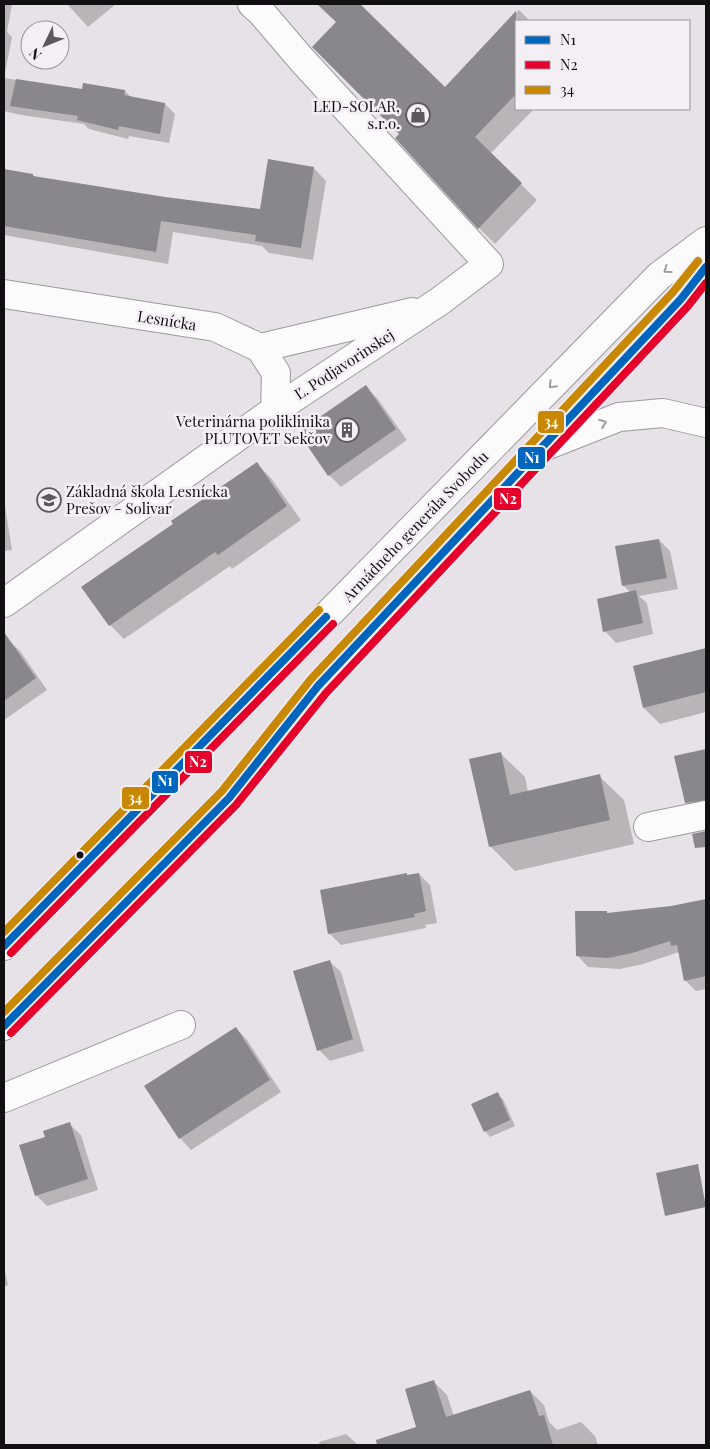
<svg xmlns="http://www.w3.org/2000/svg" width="710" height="1449" font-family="'Playfair Display',serif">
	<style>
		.shadow { fill: #0003 }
		.building { fill: #89878b }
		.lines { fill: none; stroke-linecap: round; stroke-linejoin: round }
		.minor-casing { stroke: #9d9a9e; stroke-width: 30 }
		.minor { stroke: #fbfbfb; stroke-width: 28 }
		.bus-1-casing { stroke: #f4eef5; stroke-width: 11 }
		.bus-2-casing { stroke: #f4eef5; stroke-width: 11 }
		.bus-3-casing { stroke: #f4eef5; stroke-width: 11 }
		.bus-1 { stroke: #0065bd; stroke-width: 8 }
		.bus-2 { stroke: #e4002b; stroke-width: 8 }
		.bus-3 { stroke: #c98803; stroke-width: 8 }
		.oneway { stroke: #9d9d9d }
		.bus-dot { fill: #110f11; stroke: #f4eef5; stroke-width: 2 }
		.labels { text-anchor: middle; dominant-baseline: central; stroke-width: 5; stroke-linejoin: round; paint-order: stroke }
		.poi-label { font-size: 15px; fill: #110f11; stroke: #f4eef5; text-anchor: end }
		.street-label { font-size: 15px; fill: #110f11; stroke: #f4eef5 }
		.line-badge { stroke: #f4eef5; stroke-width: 2 }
		.badge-label { font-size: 14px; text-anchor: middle; font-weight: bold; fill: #fff }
	</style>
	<rect width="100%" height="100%" fill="#e6e2e7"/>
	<g class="shadow">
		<polygon points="4,4 12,4 7,32 12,37 4,78 83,91 125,91 132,98 165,104 175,114 169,143 129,136 128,139 89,129 84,124 21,115 4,111"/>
		<polygon points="67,4 116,4 88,27"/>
		<polygon points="324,4 358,4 445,89 519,10 530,21 516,21 516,109 534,109 490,154 537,200 495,244 479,228 401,134 338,22 321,6"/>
		<polygon points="314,168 326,181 313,260 269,253 262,246 173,232 168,264 4,235 4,170 33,175 35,177 165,198 261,211"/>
		<polygon points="365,386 377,398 407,440 341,487 329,475 300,433"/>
		<polygon points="257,464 271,478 301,520 232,569 230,566 124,639 110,625 83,588"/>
		<polygon points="4,500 12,550 4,551"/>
		<polygon points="659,540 670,551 678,589 639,596 647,603 653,634 616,643 605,631 631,593 624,586"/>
		<polygon points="8,640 20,651 47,690 4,720 4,643"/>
		<polygon points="706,649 706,712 660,724 644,708 634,667"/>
		<polygon points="706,750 706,812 697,814 686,803 676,757"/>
		<polygon points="500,753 525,777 528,792 599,776 624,800 634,844 515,871 490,846"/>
		<polygon points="419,874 430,885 437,923 425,925 426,928 341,945 329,933 408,876"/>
		<polygon points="706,901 706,989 696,991 685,980 679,952 643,964 620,969 588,967 577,955 606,912 609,914 671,908"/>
		<polygon points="329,961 341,972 364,1051 330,1061 319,1050"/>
		<polygon points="236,1028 247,1040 281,1092 191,1150 180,1138 146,1086"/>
		<polygon points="497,1094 503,1099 515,1126 490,1137 485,1131"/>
		<polygon points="69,1124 81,1135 98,1190 47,1206 36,1195 46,1137"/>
		<polygon points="4,1268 8,1285 4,1287"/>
		<polygon points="434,1382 447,1395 454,1416 530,1391 544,1405 549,1422 557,1430 581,1422 595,1436 598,1445 424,1445 406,1389"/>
		<polygon points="346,1434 358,1445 320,1445 319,1442"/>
	</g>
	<g class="building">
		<polygon points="317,4 360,4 445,87 516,11 516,94 475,137 522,183 478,229 395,138 399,134 312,47 336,22"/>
		<polygon points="16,79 82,89 83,83 125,90 124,95 165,103 160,134 119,126 118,130 77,120 78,116 10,106"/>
		<polygon points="268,159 314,167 301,248 255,241 256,235 161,221 156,252 4,226 4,169 33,174 33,176 165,197 260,209"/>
		<polygon points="366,385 396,429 328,476 298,432"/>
		<polygon points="257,462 287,506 218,555 215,552 109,626 81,587 173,524 171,521"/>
		<polygon points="659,539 667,578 622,586 615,546"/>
		<polygon points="636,590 643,623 603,632 597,599"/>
		<polygon points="4,632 36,678 4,701"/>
		<polygon points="706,648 706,692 643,708 633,666"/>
		<polygon points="706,749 706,800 685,803 674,756"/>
		<polygon points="501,752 510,795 600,774 610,820 489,847 469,759"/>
		<polygon points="706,831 706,847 695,848 692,834"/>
		<polygon points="407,873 407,875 419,873 426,911 414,914 415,917 328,934 320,890"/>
		<polygon points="706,899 706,976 684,981 677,945 671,946 670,941 632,953 608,958 576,956 575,911 607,911 607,913 671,906"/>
		<polygon points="330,960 353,1039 317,1051 293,971"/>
		<polygon points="236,1027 270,1080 179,1139 144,1086"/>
		<polygon points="498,1092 510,1120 484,1132 471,1104"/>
		<polygon points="70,1122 88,1179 35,1196 19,1145 45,1137 43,1131"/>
		<polygon points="698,1164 706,1207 665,1216 656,1173"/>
		<polygon points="434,1380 446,1417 530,1390 539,1416 544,1415 553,1445 377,1445 376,1440 416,1427 405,1389"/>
	</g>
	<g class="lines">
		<g class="minor-casing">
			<g id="minor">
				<polyline points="4,294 215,327 260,348 276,373 275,410"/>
				<polyline points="260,348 412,312"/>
				<polyline points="548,445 619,417 663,413 706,423"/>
				<polyline points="4,603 275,410 440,301 489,264 302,60 261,12 252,4"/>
				<polyline points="648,827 706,815"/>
				<polyline points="4,946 659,276 706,241"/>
				<polyline points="4,1026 229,798 318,686 681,299 706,267"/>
				<polyline points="4,1098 181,1025"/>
			</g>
		</g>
		<use href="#minor" class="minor"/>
		<g class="bus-1-casing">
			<g id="bus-1">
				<polyline points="4,946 326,617"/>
				<polyline points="4,1026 229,798 318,686 681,299 706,267"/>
			</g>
		</g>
		<g class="bus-2-casing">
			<g id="bus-2">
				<polyline points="11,953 333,624"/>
				<polyline points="11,1033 236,805 326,693 688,306 706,283"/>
			</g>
		</g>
		<g class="bus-3-casing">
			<g id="bus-3">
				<polyline points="4,932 319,610"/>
				<polyline points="4,1012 222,791 311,679 673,292 698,261"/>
			</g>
		</g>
		<use href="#bus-1" class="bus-1"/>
		<use href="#bus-2" class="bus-2"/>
		<use href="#bus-3" class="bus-3"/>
	</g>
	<defs><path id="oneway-chevron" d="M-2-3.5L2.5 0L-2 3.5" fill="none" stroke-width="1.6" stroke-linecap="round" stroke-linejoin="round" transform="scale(1.25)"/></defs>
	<g class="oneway">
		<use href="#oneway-chevron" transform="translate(667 270) rotate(144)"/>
		<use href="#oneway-chevron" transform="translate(552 385) rotate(134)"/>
		<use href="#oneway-chevron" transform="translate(603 423) rotate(-21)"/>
	</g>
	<defs>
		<g id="shop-ring" transform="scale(1.25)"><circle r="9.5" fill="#f4eef5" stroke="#5c595c" stroke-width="1.5"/><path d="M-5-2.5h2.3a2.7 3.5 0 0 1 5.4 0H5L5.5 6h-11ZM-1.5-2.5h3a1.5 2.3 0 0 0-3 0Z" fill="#5c595c"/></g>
		<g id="building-ring" transform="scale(1.25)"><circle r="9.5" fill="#f4eef5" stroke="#5c595c" stroke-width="1.5"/><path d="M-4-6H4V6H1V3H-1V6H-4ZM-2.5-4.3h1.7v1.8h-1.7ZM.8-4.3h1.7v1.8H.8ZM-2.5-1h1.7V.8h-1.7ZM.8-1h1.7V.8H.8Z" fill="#5c595c"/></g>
		<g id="school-ring" transform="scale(1.25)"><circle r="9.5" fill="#f4eef5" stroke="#5c595c" stroke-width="1.5"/><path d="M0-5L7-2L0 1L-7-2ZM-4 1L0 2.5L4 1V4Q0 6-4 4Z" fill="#5c595c"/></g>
	</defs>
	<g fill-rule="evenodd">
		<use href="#shop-ring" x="418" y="115"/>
		<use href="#building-ring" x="347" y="430"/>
		<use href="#school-ring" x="49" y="500"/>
	</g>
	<circle class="bus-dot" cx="80" cy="855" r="4.5"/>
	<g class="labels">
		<g class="poi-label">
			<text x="400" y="106">LED-SOLAR,<tspan x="400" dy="17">s.r.o.</tspan></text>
			<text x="330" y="421">Veterinárna poliklinika<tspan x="330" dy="17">PLUTOVET Sekčov</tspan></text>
			<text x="66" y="491" text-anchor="start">Základná škola Lesnícka<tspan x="66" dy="17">Prešov - Solivar</tspan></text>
		</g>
		<g class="street-label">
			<text transform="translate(167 320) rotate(9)">Lesnícka</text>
			<text transform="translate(344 364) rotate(-33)">Ľ. Podjavorinskej</text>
			<text transform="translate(415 526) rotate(-46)">Armádneho generála Svobodu</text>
		</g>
	</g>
	<g class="line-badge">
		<rect x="537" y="410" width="28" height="24" rx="5" fill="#c98803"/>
		<rect x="517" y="446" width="29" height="24" rx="5" fill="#0065bd"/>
		<rect x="493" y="487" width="29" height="24" rx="5" fill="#e4002b"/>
		<rect x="184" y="750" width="29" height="24" rx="5" fill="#e4002b"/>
		<rect x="151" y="770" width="28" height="24" rx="5" fill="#0065bd"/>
		<rect x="121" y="786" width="29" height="24" rx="5" fill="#c98803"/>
	</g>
	<g class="badge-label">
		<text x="551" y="427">34</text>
		<text x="532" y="463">N1</text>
		<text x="508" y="504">N2</text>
		<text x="198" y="767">N2</text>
		<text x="165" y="786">N1</text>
		<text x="135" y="803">34</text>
	</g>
	<rect width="710" height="1449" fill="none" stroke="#110f11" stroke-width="10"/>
	<rect x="515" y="20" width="175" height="90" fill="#f4eef5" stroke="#99959a"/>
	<rect x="525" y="36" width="25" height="8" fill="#0065bd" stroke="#99959a"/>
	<text x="560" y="45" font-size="15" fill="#110f11">N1</text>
	<rect x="525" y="61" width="25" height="8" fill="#e4002b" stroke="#99959a"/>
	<text x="560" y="70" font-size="15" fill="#110f11">N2</text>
	<rect x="525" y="86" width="25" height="8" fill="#c98803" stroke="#99959a"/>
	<text x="560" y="95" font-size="15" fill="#110f11">34</text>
	<g transform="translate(45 45) rotate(227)"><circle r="24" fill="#f4eef5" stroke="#99959a"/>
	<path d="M0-4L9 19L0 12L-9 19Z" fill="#5c595c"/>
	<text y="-8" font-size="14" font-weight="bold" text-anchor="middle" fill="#110f11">N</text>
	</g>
</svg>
